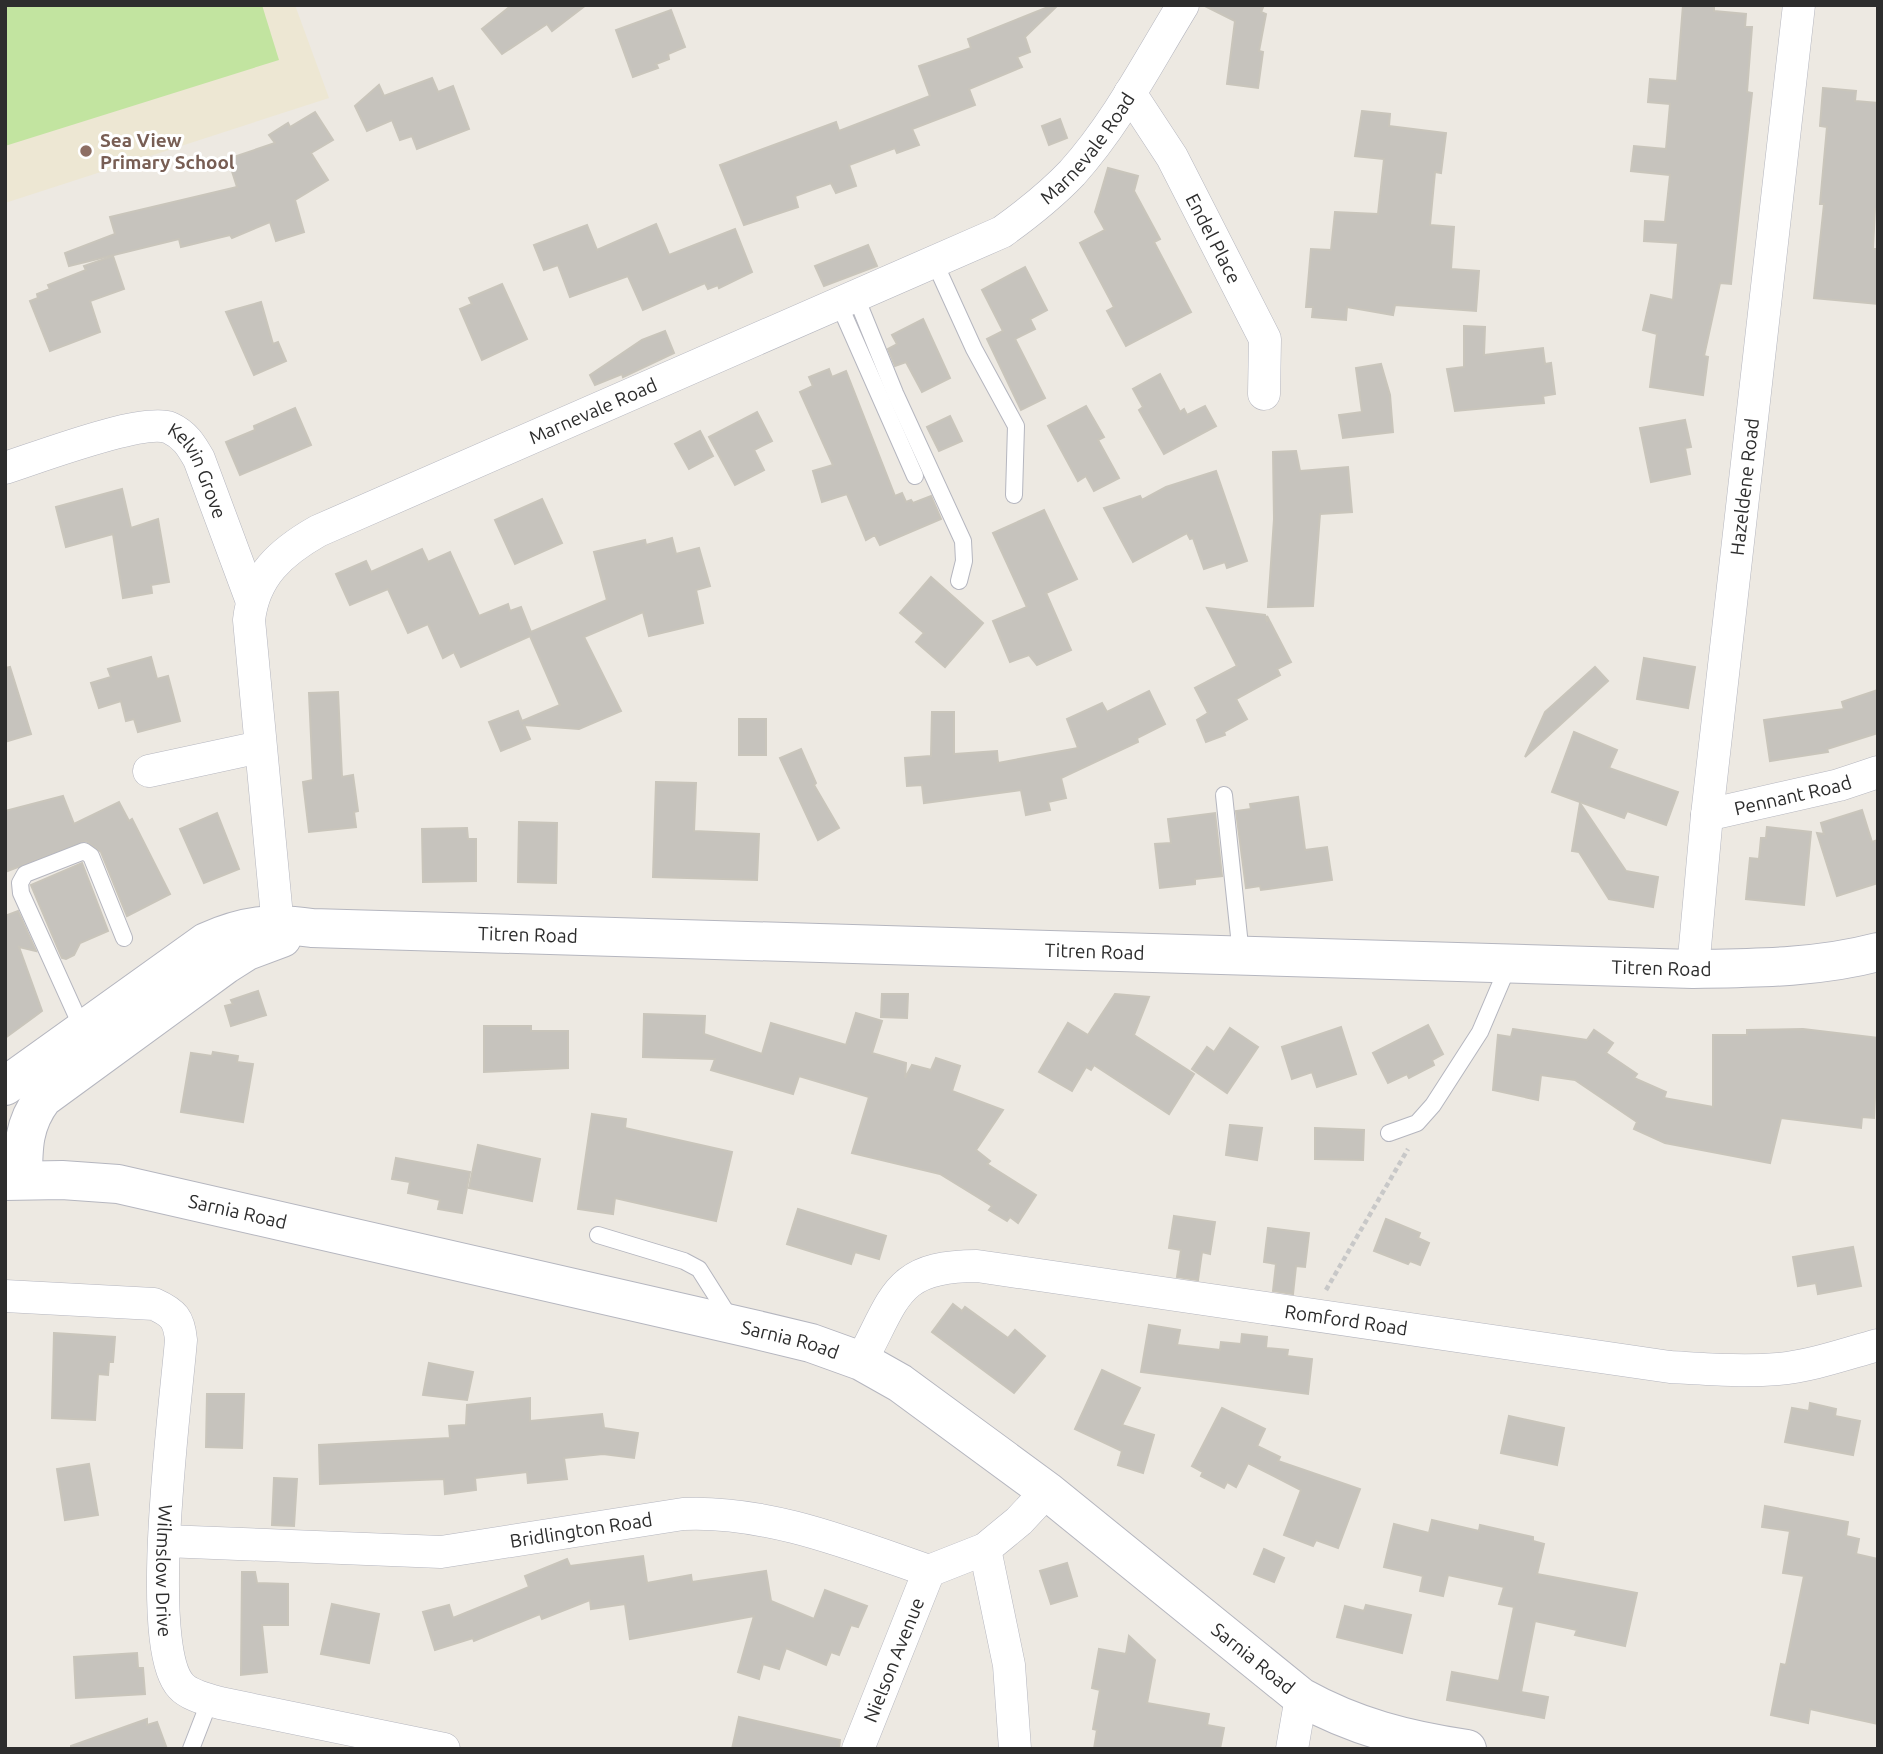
<svg xmlns="http://www.w3.org/2000/svg" width="1883" height="1754" font-family="Ubuntu,sans-serif">
	<style>
		.education { fill: #ede7d3 }
		.pitch { fill: #c2e4a0 }
		.building { fill: #c6c3bd; stroke: #c9c5bb; stroke-width: 2 }
		.lines { fill: none; stroke-linecap: round; stroke-linejoin: round }
		.service-casing { stroke: #b5b6bf; stroke-width: 18 }
		.minor-casing { stroke: #b5b6bf; stroke-width: 33 }
		.tertiary-casing { stroke: #b5b6bf; stroke-width: 40 }
		.secondary-casing { stroke: #b5b6bf; stroke-width: 40 }
		.path { stroke: #c8c8c8; stroke-width: 4.5; stroke-dasharray: 5 3.5; stroke-linecap: butt }
		.service { stroke: #fff; stroke-width: 16 }
		.minor { stroke: #fff; stroke-width: 32 }
		.tertiary { stroke: #fff; stroke-width: 38 }
		.secondary { stroke: #fff; stroke-width: 38 }
		.education-dot { fill: #8d6e63; stroke: #fff; stroke-width: 2.5 }
		.labels { text-anchor: middle; dominant-baseline: central; stroke-width: 6; stroke-linejoin: round; paint-order: stroke }
		.education-label { font-size: 19px; font-weight: bold; fill: #785e54; stroke: #fff; text-anchor: start }
		.street-label { font-size: 19px; fill: #2d2d2d; stroke: #fff }
	</style>
	<rect width="100%" height="100%" fill="#ede9e2"/>
	<polygon class="education" points="5,5 295,5 329,98 5,203"/>
	<polygon class="pitch" points="5,5 262,5 279,60 5,146"/>
	<g class="building">
		<polygon points="512,5 586,5 552,31 547,24 502,54 482,29"/>
		<polygon points="1053,5 1058,5 1025,37 1030,52 1017,57 1022,67 969,89 975,105 912,129 919,145 897,153 895,148 849,165 856,186 836,193 831,183 795,196 798,207 744,225 720,165 836,122 839,131 930,96 919,66 971,48 968,39"/>
		<polygon points="1203,5 1264,5 1261,12 1266,14 1259,51 1263,52 1258,88 1227,84 1235,21"/>
		<polygon points="1683,5 1714,5 1714,11 1746,14 1745,27 1752,27 1747,92 1752,93 1731,284 1720,283 1704,356 1708,357 1703,395 1650,387 1657,334 1643,330 1651,295 1673,300 1678,243 1644,241 1645,221 1665,222 1670,175 1631,171 1634,146 1666,149 1670,104 1648,102 1650,79 1677,81"/>
		<polygon points="671,10 685,47 668,54 669,59 656,64 658,68 633,77 616,30"/>
		<polygon points="432,78 438,92 453,86 469,129 417,149 412,136 400,140 392,120 367,131 355,106 379,85 384,96"/>
		<polygon points="1823,88 1856,91 1855,101 1878,103 1878,209 1875,209 1873,249 1878,249 1878,304 1814,298 1824,204 1820,204 1827,127 1820,126"/>
		<polygon points="1362,111 1390,114 1389,126 1446,133 1441,173 1435,172 1430,225 1454,227 1451,269 1479,271 1476,311 1395,305 1393,315 1347,307 1346,320 1312,317 1313,307 1306,307 1311,249 1331,250 1335,212 1378,214 1384,159 1355,156"/>
		<polygon points="315,112 333,140 311,153 328,180 295,200 304,232 276,241 270,222 232,238 230,235 181,247 179,239 69,266 65,253 115,234 110,217 237,187 228,159 275,143 269,135 288,123 290,127"/>
		<polygon points="1060,119 1067,138 1049,145 1042,126"/>
		<polygon points="1108,168 1138,176 1134,191 1160,239 1154,242 1191,312 1126,346 1107,311 1114,307 1080,243 1105,230 1095,212"/>
		<polygon points="656,224 669,255 735,229 752,272 719,288 718,285 708,289 705,283 643,310 628,276 570,297 558,265 544,270 534,245 587,225 597,250"/>
		<polygon points="868,245 877,266 824,286 815,266"/>
		<polygon points="113,256 124,289 90,301 100,332 50,351 30,301 38,298 37,294 50,289 48,285 86,270 84,266"/>
		<polygon points="1025,267 1047,310 1030,319 1035,329 1015,339 1045,398 1021,410 987,339 1003,331 982,290"/>
		<polygon points="502,284 527,339 482,360 460,309 472,304 469,298"/>
		<polygon points="261,302 273,344 278,342 286,361 254,375 226,312"/>
		<polygon points="923,319 950,378 922,392 906,362 895,366 888,349 897,344 892,335"/>
		<polygon points="1464,326 1485,327 1484,355 1543,348 1545,364 1551,363 1555,394 1543,396 1544,403 1455,411 1447,369 1464,367"/>
		<polygon points="665,331 674,353 623,377 622,374 595,385 590,375 642,340"/>
		<polygon points="1381,364 1390,395 1393,432 1343,438 1339,415 1362,412 1356,368"/>
		<polygon points="829,369 832,377 846,371 895,496 902,493 906,502 911,500 913,503 931,496 941,519 880,545 875,535 866,540 847,494 822,502 813,471 833,465 800,392 813,386 809,377"/>
		<polygon points="1160,374 1180,412 1184,409 1187,415 1205,406 1216,426 1164,454 1139,410 1143,407 1133,389"/>
		<polygon points="1086,406 1104,437 1098,440 1119,478 1094,491 1086,476 1078,481 1048,426"/>
		<polygon points="295,408 311,445 240,475 226,442 255,430 254,426"/>
		<polygon points="757,412 772,441 754,450 764,470 735,485 709,437"/>
		<polygon points="950,416 962,441 939,451 927,427"/>
		<polygon points="1685,420 1691,447 1685,448 1690,474 1651,482 1640,428"/>
		<polygon points="700,431 713,456 689,469 675,444"/>
		<polygon points="1296,451 1300,471 1348,467 1352,512 1320,514 1313,606 1268,607 1274,519 1273,452"/>
		<polygon points="1216,471 1247,561 1227,568 1225,562 1204,569 1193,538 1190,539 1187,533 1133,562 1104,508 1140,496 1142,500 1166,487"/>
		<polygon points="122,489 131,528 158,519 169,582 151,585 152,593 123,598 113,534 66,547 56,507"/>
		<polygon points="542,499 562,543 515,564 495,520"/>
		<polygon points="1044,510 1077,579 1046,593 1071,650 1037,665 1029,655 1010,662 993,621 1027,607 993,533"/>
		<polygon points="672,538 676,554 699,548 710,586 696,590 703,623 649,636 643,612 584,637 621,711 579,729 524,725 530,739 501,751 489,722 518,711 522,721 560,705 530,636 461,667 454,652 443,658 428,624 408,633 388,589 350,605 336,574 366,561 371,572 422,549 428,562 450,552 479,616 508,604 510,611 521,607 531,632 607,600 594,552 645,540 646,545"/>
		<polygon points="931,577 983,623 945,667 916,642 924,633 900,613"/>
		<polygon points="1207,608 1265,615 1267,622 1267,616 1291,662 1277,669 1280,675 1236,699 1247,719 1224,732 1225,735 1206,742 1197,720 1208,713 1195,688 1237,666"/>
		<polygon points="151,657 157,679 168,676 180,721 138,732 134,719 126,721 121,701 99,708 91,683 111,677 108,669"/>
		<polygon points="1644,658 1695,667 1688,708 1637,699"/>
		<polygon points="10,667 31,734 5,742 5,668"/>
		<polygon points="1595,667 1608,681 1525,757 1545,712"/>
		<polygon points="1878,690 1878,733 1827,749 1828,752 1770,761 1764,720 1844,709 1842,702"/>
		<polygon points="1149,691 1165,724 1137,738 1138,742 1061,778 1066,798 1048,802 1050,810 1026,815 1021,790 924,803 922,785 907,786 905,758 931,756 932,712 954,712 954,754 997,751 998,763 1078,748 1067,719 1102,703 1107,712"/>
		<polygon points="338,692 342,777 353,775 358,811 354,812 356,827 309,832 303,782 313,780 309,693"/>
		<rect x="739" y="719" width="27" height="36"/>
		<polygon points="1574,732 1617,750 1609,768 1678,792 1666,825 1627,811 1624,818 1552,792"/>
		<polygon points="801,749 816,783 814,785 839,828 818,840 780,758"/>
		<polygon points="656,782 696,783 694,831 759,834 757,880 653,877"/>
		<polygon points="63,796 74,824 119,802 129,821 132,819 170,894 127,916 101,852 86,841 5,872 5,811"/>
		<polygon points="1298,797 1305,850 1327,847 1332,880 1261,890 1260,886 1246,888 1236,811 1251,809 1250,804"/>
		<polygon points="1580,803 1626,871 1658,877 1653,907 1609,899 1579,852 1572,851"/>
		<polygon points="1862,810 1872,842 1878,840 1878,883 1837,896 1817,833 1824,834 1821,823"/>
		<polygon points="217,813 239,869 204,883 180,829"/>
		<polygon points="1215,813 1222,876 1195,879 1195,884 1160,888 1155,844 1171,843 1168,819"/>
		<polygon points="519,822 557,823 556,883 518,882"/>
		<polygon points="1767,827 1811,832 1804,905 1746,899 1750,858 1759,859 1761,838 1766,838"/>
		<polygon points="467,828 468,839 476,839 476,881 423,882 422,829"/>
		<polygon points="82,863 108,931 80,943 74,955 66,959 62,958 31,885"/>
		<polygon points="18,911 36,951 19,947 42,1011 5,1038 5,916"/>
		<polygon points="258,991 266,1015 231,1026 225,1006 233,1004 231,1000"/>
		<polygon points="882,994 908,994 907,1018 881,1017"/>
		<polygon points="1115,994 1149,997 1134,1035 1194,1074 1169,1114 1094,1065 1091,1070 1086,1067 1072,1091 1039,1072 1068,1023 1088,1035"/>
		<polygon points="856,1013 882,1021 872,1053 906,1063 905,1078 912,1065 931,1070 936,1058 960,1066 952,1091 1003,1110 976,1150 990,1161 987,1164 1036,1195 1018,1223 1010,1217 1007,1221 989,1210 992,1206 940,1174 852,1153 869,1097 799,1076 793,1094 711,1070 715,1059 643,1057 644,1014 705,1016 704,1034 762,1054 771,1023 846,1045"/>
		<polygon points="1428,1025 1443,1054 1432,1060 1434,1065 1409,1078 1407,1074 1388,1083 1373,1053"/>
		<polygon points="484,1026 531,1026 531,1031 568,1031 568,1068 484,1072"/>
		<polygon points="1341,1027 1356,1074 1317,1087 1312,1072 1292,1079 1282,1047"/>
		<polygon points="1230,1028 1258,1047 1227,1093 1192,1069 1207,1047 1214,1052"/>
		<polygon points="1513,1029 1587,1040 1594,1030 1613,1043 1606,1053 1637,1074 1634,1078 1666,1092 1664,1098 1713,1107 1713,1035 1747,1035 1747,1030 1803,1029 1878,1038 1874,1118 1862,1117 1861,1128 1781,1118 1770,1163 1665,1143 1634,1129 1637,1122 1575,1080 1541,1075 1538,1100 1493,1090 1498,1035 1511,1037"/>
		<polygon points="213,1052 238,1056 237,1062 253,1064 243,1122 181,1112 191,1053 212,1056"/>
		<polygon points="592,1114 626,1119 625,1128 732,1152 716,1221 615,1198 613,1214 578,1209"/>
		<polygon points="1230,1125 1262,1128 1257,1160 1226,1155"/>
		<polygon points="1315,1128 1364,1130 1363,1160 1315,1159"/>
		<polygon points="478,1145 540,1159 532,1201 469,1188"/>
		<polygon points="396,1158 470,1172 462,1213 438,1209 440,1200 408,1193 410,1182 392,1179"/>
		<polygon points="798,1209 886,1236 879,1259 855,1252 851,1264 787,1244"/>
		<polygon points="1174,1216 1215,1222 1210,1254 1202,1252 1198,1280 1177,1277 1181,1250 1169,1248"/>
		<polygon points="1386,1219 1420,1233 1418,1238 1429,1243 1420,1265 1410,1261 1408,1264 1374,1251"/>
		<polygon points="1268,1228 1309,1233 1305,1267 1296,1266 1293,1294 1273,1291 1276,1264 1264,1262"/>
		<polygon points="1853,1247 1861,1286 1818,1294 1816,1283 1798,1286 1793,1257"/>
		<polygon points="953,1304 962,1311 965,1307 1008,1338 1015,1330 1045,1356 1014,1393 932,1332"/>
		<polygon points="1149,1325 1180,1330 1177,1345 1220,1350 1221,1342 1241,1344 1242,1334 1267,1337 1266,1348 1288,1350 1287,1356 1312,1359 1308,1394 1141,1372"/>
		<polygon points="54,1333 115,1337 113,1362 109,1362 108,1375 98,1374 95,1420 52,1418"/>
		<polygon points="429,1363 473,1372 467,1400 423,1395"/>
		<polygon points="1102,1370 1140,1388 1122,1425 1154,1435 1143,1473 1118,1465 1122,1451 1075,1429"/>
		<polygon points="207,1394 244,1394 242,1448 206,1447"/>
		<polygon points="530,1398 530,1421 602,1414 604,1428 638,1433 634,1458 603,1454 564,1458 567,1479 528,1483 527,1472 475,1478 476,1490 445,1494 444,1479 320,1484 319,1445 450,1438 449,1426 466,1425 467,1405"/>
		<polygon points="1810,1403 1836,1409 1835,1416 1860,1421 1853,1455 1785,1442 1792,1408 1809,1411"/>
		<polygon points="1222,1408 1265,1429 1257,1446 1280,1457 1278,1461 1360,1489 1338,1548 1316,1540 1313,1546 1284,1535 1301,1490 1248,1463 1236,1487 1227,1482 1224,1488 1201,1476 1203,1472 1192,1466"/>
		<polygon points="1509,1416 1564,1428 1557,1465 1501,1453"/>
		<polygon points="89,1464 98,1515 65,1520 57,1469"/>
		<polygon points="274,1478 297,1479 294,1526 272,1525"/>
		<polygon points="1765,1506 1848,1522 1846,1536 1859,1539 1856,1554 1878,1559 1878,1724 1810,1709 1808,1723 1771,1715 1781,1664 1786,1665 1804,1576 1783,1573 1790,1531 1762,1527"/>
		<polygon points="1432,1520 1479,1531 1480,1525 1533,1537 1533,1541 1544,1544 1537,1574 1637,1593 1625,1646 1575,1635 1577,1630 1535,1621 1521,1692 1548,1697 1544,1718 1447,1700 1452,1672 1499,1681 1514,1607 1499,1604 1504,1587 1448,1575 1443,1596 1420,1591 1423,1576 1384,1567 1394,1524 1429,1533"/>
		<polygon points="1264,1549 1284,1558 1274,1582 1254,1574"/>
		<polygon points="643,1556 647,1583 691,1575 692,1582 766,1571 771,1601 814,1619 825,1590 867,1606 858,1627 851,1625 839,1655 831,1652 826,1665 786,1648 779,1669 763,1664 759,1679 738,1672 754,1616 630,1639 625,1604 591,1609 590,1600 542,1619 540,1614 474,1641 473,1638 435,1650 423,1612 449,1605 453,1618 529,1587 525,1576 567,1559 570,1566"/>
		<polygon points="1067,1563 1077,1596 1051,1604 1040,1571"/>
		<polygon points="242,1572 255,1572 257,1583 288,1584 288,1625 262,1625 267,1672 241,1675"/>
		<polygon points="332,1604 379,1614 369,1663 321,1654"/>
		<polygon points="1366,1605 1411,1615 1402,1653 1337,1637 1345,1606 1364,1611"/>
		<polygon points="1129,1636 1155,1660 1147,1703 1209,1714 1207,1725 1224,1728 1220,1749 1094,1749 1097,1730 1093,1729 1100,1690 1092,1688 1099,1649 1126,1654"/>
		<polygon points="137,1653 138,1668 143,1668 145,1694 76,1698 74,1657"/>
		<polygon points="739,1717 840,1740 839,1749 732,1749"/>
		<polygon points="147,1719 147,1725 157,1722 167,1749 71,1749 71,1746"/>
	</g>
	<g class="lines">
		<g class="service-casing">
			<g id="service">
				<polyline points="934,261 974,349 1016,426 1014,495"/>
				<polyline points="856,297 895,393 963,541 964,561 959,581"/>
				<polyline points="839,304 915,476"/>
				<polyline points="1224,795 1241,955"/>
				<polyline points="83,1030 21,893 20,883 25,874 84,851 91,856 124,938"/>
				<polyline points="1389,1133 1417,1123 1433,1105 1480,1032 1509,964"/>
				<polyline points="598,1235 684,1261 699,1269 730,1318"/>
				<polyline points="191,1749 210,1700"/>
			</g>
		</g>
		<g class="minor-casing">
			<g id="minor">
				<path id="s1" d="M1130,93L1172,157L1265,339L1264,394"/>
				<path id="s2" d="M5,468C37,458 143,417 170,428C185,435 191,445 199,459L251,599"/>
				<polyline points="149,771 260,747"/>
				<path id="s3" d="M1707,815L1839,785L1878,772"/>
				<path id="s4" d="M279,938L249,620C254,576 281,552 318,531L1002,232C1027,214 1051,195 1072,173C1117,123 1148,62 1183,5"/>
				<path id="s5" d="M1693,969L1707,815L1799,5"/>
				<path id="s6" d="M5,1296L154,1304C174,1313 179,1319 181,1340C176,1402 143,1646 181,1686C190,1696 207,1699 220,1703L444,1749"/>
				<path id="s7" d="M861,1361C896,1297 895,1266 977,1266L1670,1367C1706,1369 1742,1372 1778,1369C1812,1366 1845,1354 1878,1345"/>
				<path id="s8" d="M165,1541L441,1552L683,1514C766,1510 851,1544 929,1571L985,1549L1019,1521L1047,1491"/>
				<polyline points="985,1549 1009,1665 1015,1749"/>
				<path id="s9" d="M858,1749L929,1571"/>
				<polyline points="1292,1749 1301,1697"/>
			</g>
		</g>
		<g class="tertiary-casing">
			<g id="tertiary">
				<path id="s10" d="M5,1086L206,942C244,925 271,922 312,928L1693,969C1756,968 1817,968 1878,952"/>
				<path d="M23,1180C23,1148 23,1124 43,1098L225,965L247,951L282,938"/>
			</g>
		</g>
		<g class="secondary-casing">
			<g id="secondary">
				<path id="s11" d="M5,1181L62,1180L118,1184L753,1329L811,1343L861,1361L900,1383L1047,1491L1301,1697C1355,1727 1407,1740 1467,1749"/>
			</g>
		</g>
		<polyline class="path" points="1326,1290 1408,1149"/>
		<use href="#service" class="service"/>
		<use href="#minor" class="minor"/>
		<use href="#tertiary" class="tertiary"/>
		<use href="#secondary" class="secondary"/>
	</g>
	<circle class="education-dot" cx="86" cy="151" r="7"/>
	<g class="labels">
		<g class="education-label">
			<text x="100" y="140">Sea View<tspan x="100" dy="22">Primary School</tspan></text>
		</g>
		<g class="street-label">
			<text stroke="none"><textPath href="#s4" startOffset="1304">Marnevale Road</textPath></text>
			<text stroke="none"><textPath href="#s1" startOffset="168">Endel Place</textPath></text>
			<text stroke="none"><textPath href="#s4" startOffset="737">Marnevale Road</textPath></text>
			<text stroke="none"><textPath href="#s2" startOffset="224">Kelvin Grove</textPath></text>
			<text stroke="none"><textPath href="#s5" startOffset="485">Hazeldene Road</textPath></text>
			<text stroke="none"><textPath href="#s3" startOffset="88">Pennant Road</textPath></text>
			<text stroke="none"><textPath href="#s10" startOffset="572">Titren Road</textPath></text>
			<text stroke="none"><textPath href="#s10" startOffset="1139">Titren Road</textPath></text>
			<text stroke="none"><textPath href="#s10" startOffset="1706">Titren Road</textPath></text>
			<text stroke="none"><textPath href="#s11" startOffset="236">Sarnia Road</textPath></text>
			<text stroke="none"><textPath href="#s7" startOffset="537">Romford Road</textPath></text>
			<text stroke="none"><textPath href="#s11" startOffset="803">Sarnia Road</textPath></text>
			<text stroke="none"><textPath href="#s8" startOffset="418">Bridlington Road</textPath></text>
			<text stroke="none"><textPath href="#s6" startOffset="429">Wilmslow Drive</textPath></text>
			<text stroke="none"><textPath href="#s11" startOffset="1370">Sarnia Road</textPath></text>
			<text stroke="none"><textPath href="#s9" startOffset="96">Nielson Avenue</textPath></text>
		</g>
	</g>
	<rect width="1883" height="1754" fill="none" stroke="#2d2d2d" stroke-width="14"/>
</svg>
